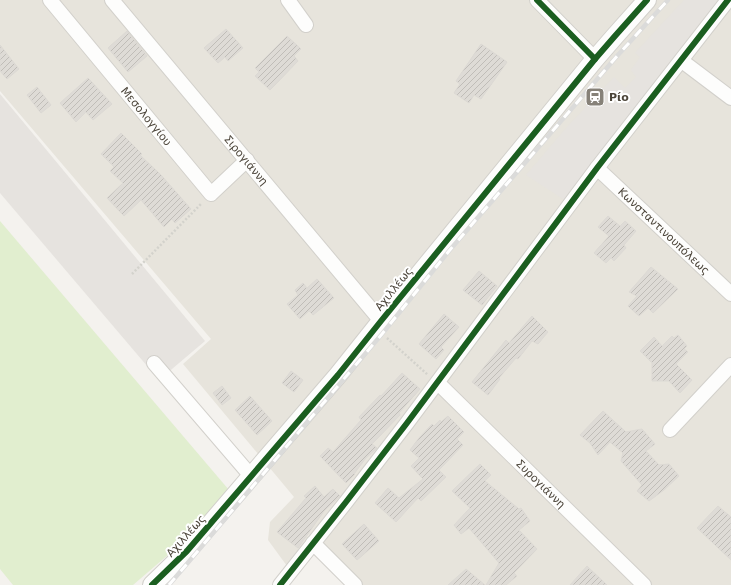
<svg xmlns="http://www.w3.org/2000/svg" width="731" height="585" font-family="'DejaVu Sans',sans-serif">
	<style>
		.residential { fill: #e7e4dc }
		.grass { fill: #e1eecf }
		.parking { fill: #e6e3df }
		.building { fill: url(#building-hatch); stroke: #dcd9d4 }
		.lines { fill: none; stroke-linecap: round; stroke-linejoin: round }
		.minor-casing { stroke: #d2d0cb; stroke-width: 16 }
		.tertiary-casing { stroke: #d2d0cb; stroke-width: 20 }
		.path { stroke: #d3d2cc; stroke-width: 2.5; stroke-dasharray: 2 2; stroke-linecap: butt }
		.minor { stroke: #fdfdfc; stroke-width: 14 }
		.tertiary { stroke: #fdfdfc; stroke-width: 18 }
		.rail-casing { stroke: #dbdbda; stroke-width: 4.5 }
		.rail { stroke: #fff; stroke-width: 3; stroke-dasharray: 9; stroke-linecap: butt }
		.cycleway-casing { stroke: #fff; stroke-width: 8 }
		.cycleway { stroke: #1b5e20; stroke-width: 6 }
		.labels { text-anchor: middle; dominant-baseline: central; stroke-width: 4; stroke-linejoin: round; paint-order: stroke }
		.poi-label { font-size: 11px; font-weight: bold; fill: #4b4439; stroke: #fff; text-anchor: start }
		.street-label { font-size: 11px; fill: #4b4439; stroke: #fff }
	</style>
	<defs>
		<pattern id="building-hatch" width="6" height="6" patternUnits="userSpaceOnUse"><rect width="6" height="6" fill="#dedbd6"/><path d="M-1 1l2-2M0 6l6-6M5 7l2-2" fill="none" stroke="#c0bdb8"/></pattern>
	</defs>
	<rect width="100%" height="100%" fill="#f4f2ee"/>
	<polygon class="residential" points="0,0 731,0 731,585 359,585 309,535 287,566 268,540 270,522 294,497 183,364 211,339 0,91"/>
	<polygon class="grass" points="0,221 229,490 202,521 183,542 133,585 13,585 0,569"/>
	<g class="parking">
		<polygon points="684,0 725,0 566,201 526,175 567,127 614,77 625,88 636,77 631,70 640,57 635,53"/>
		<polygon points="0,94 205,341 159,380 0,193"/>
	</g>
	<g class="building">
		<polygon points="226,29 243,48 228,61 225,57 218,63 204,48"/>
		<polygon points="127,31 147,56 128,72 108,48"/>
		<polygon points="287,36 301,49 294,56 298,61 270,90 255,76 259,72 255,68"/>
		<polygon points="481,44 507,62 481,99 474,95 469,103 454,93 460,84 456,81"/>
		<polygon points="0,45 19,69 7,79 0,71"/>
		<polygon points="88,78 112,104 93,120 86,112 76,122 60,103"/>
		<polygon points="37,87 51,105 41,113 27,95"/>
		<polygon points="121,133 142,154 140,155 161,175 191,209 175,223 172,219 164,227 141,200 124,216 107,198 123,183 110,171 114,167 101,154"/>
		<polygon points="608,216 620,226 625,221 636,231 624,245 626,248 614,261 611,258 606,263 594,253 609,236 598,227"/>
		<polygon points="651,267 678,289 653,313 648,308 639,316 628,306 637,296 629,292"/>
		<polygon points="479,271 497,286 482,305 463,290"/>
		<polygon points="317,279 334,298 313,315 309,311 300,319 287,304 298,295 295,290 303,283 307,288"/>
		<polygon points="444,314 459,327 441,347 444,350 436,359 419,344"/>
		<polygon points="532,316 548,332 538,344 532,341 518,359 516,358 499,378 500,379 488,395 472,382 506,340 509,343"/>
		<polygon points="678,335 687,346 684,349 688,352 676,364 692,380 680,393 669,381 652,381 652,363 640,351 654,337 662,346 672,336 674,338"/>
		<polygon points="291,371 303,380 294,392 282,383"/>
		<polygon points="402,373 420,389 399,413 400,415 372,444 377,448 365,459 354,474 355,474 346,483 320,456 328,448 333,452 361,420 359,417 380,395 381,396"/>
		<polygon points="222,386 231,398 222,405 213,393"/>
		<polygon points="250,396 272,421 257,435 235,410"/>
		<polygon points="603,411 626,432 642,429 655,444 646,451 659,465 669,464 679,476 664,490 649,501 637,491 642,485 621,461 623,453 610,442 598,455 590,443 580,435"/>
		<polygon points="448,416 464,432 457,439 463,445 439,470 446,477 421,501 418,498 396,522 375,503 388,488 399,498 423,479 411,466 419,458 410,450 419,438 432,424 434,426 440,420 441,422"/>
		<polygon points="480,464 491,475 485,481 519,509 521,508 530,521 519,530 537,549 514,573 517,576 506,585 486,585 499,563 469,528 461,534 454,525 470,508 452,491"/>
		<polygon points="315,486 324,497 333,489 340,496 324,511 298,548 277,532 306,498 304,496"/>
		<polygon points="718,506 731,517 731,560 697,528"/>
		<polygon points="364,524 379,541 357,560 342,544"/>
		<polygon points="587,566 607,585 570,585"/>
		<polygon points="466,569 485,585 448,585"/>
	</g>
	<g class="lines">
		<g class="minor-casing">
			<g id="minor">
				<path id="s1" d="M50,0L211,194L247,160"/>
				<path id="s2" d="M112,0L381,321"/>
				<polyline points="288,0 306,25"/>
				<polyline points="537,0 595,59"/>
				<polyline points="682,61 731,98"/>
				<path id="s3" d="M597,168L731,294"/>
				<polyline points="154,363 251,476"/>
				<path id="s4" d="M438,383L644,585"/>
				<polyline points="670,430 731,365"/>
				<polyline points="313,543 355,585"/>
				<polyline points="280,585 346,502 407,423 597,168 728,0"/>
			</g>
		</g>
		<g class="tertiary-casing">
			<polyline id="tertiary" points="152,585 187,551 338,375 381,321 595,59 615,36 647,0"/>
		</g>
		<g class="path">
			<polyline points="132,274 202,203"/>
			<polyline points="387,338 428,375"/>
		</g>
		<use href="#minor" class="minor"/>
		<use href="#tertiary" class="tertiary"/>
		<g class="rail-casing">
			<polyline id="rail" points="169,585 292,440 382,334 449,251 618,55 668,0"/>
		</g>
		<use href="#rail" class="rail"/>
		<g class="cycleway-casing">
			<g id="cycleway">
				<polyline points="537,0 595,59"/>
				<polyline points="152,585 187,551 338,375 381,321 595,59 615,36 647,0"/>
				<polyline points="280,585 346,502 407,423 597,168 728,0"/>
			</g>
		</g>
		<use href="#cycleway" class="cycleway"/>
	</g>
	<defs>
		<g id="station-square" transform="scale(1)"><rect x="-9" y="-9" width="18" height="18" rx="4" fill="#868178" stroke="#fff"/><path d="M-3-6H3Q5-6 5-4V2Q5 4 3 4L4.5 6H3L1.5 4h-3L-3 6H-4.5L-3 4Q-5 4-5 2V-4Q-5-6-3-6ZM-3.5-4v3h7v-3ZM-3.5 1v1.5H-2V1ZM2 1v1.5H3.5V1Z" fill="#fff"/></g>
	</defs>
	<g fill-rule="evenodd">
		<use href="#station-square" x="595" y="97"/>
	</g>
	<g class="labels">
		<g class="poi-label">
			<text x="609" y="97">Ρίο</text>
		</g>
		<g class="street-label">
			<text stroke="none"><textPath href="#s1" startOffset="151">Μεσολογγίου</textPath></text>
			<text stroke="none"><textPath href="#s2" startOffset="209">Σιρογιάννη</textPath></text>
			<text stroke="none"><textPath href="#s3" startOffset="92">Κωνσταντινουπόλεως</textPath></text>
			<text transform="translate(394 289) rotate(-51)">Αχιλλέως</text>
			<text stroke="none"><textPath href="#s4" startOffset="144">Συρογιάννη</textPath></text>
			<text transform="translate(186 536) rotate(-48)">Αχιλλέως</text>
		</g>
	</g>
</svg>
